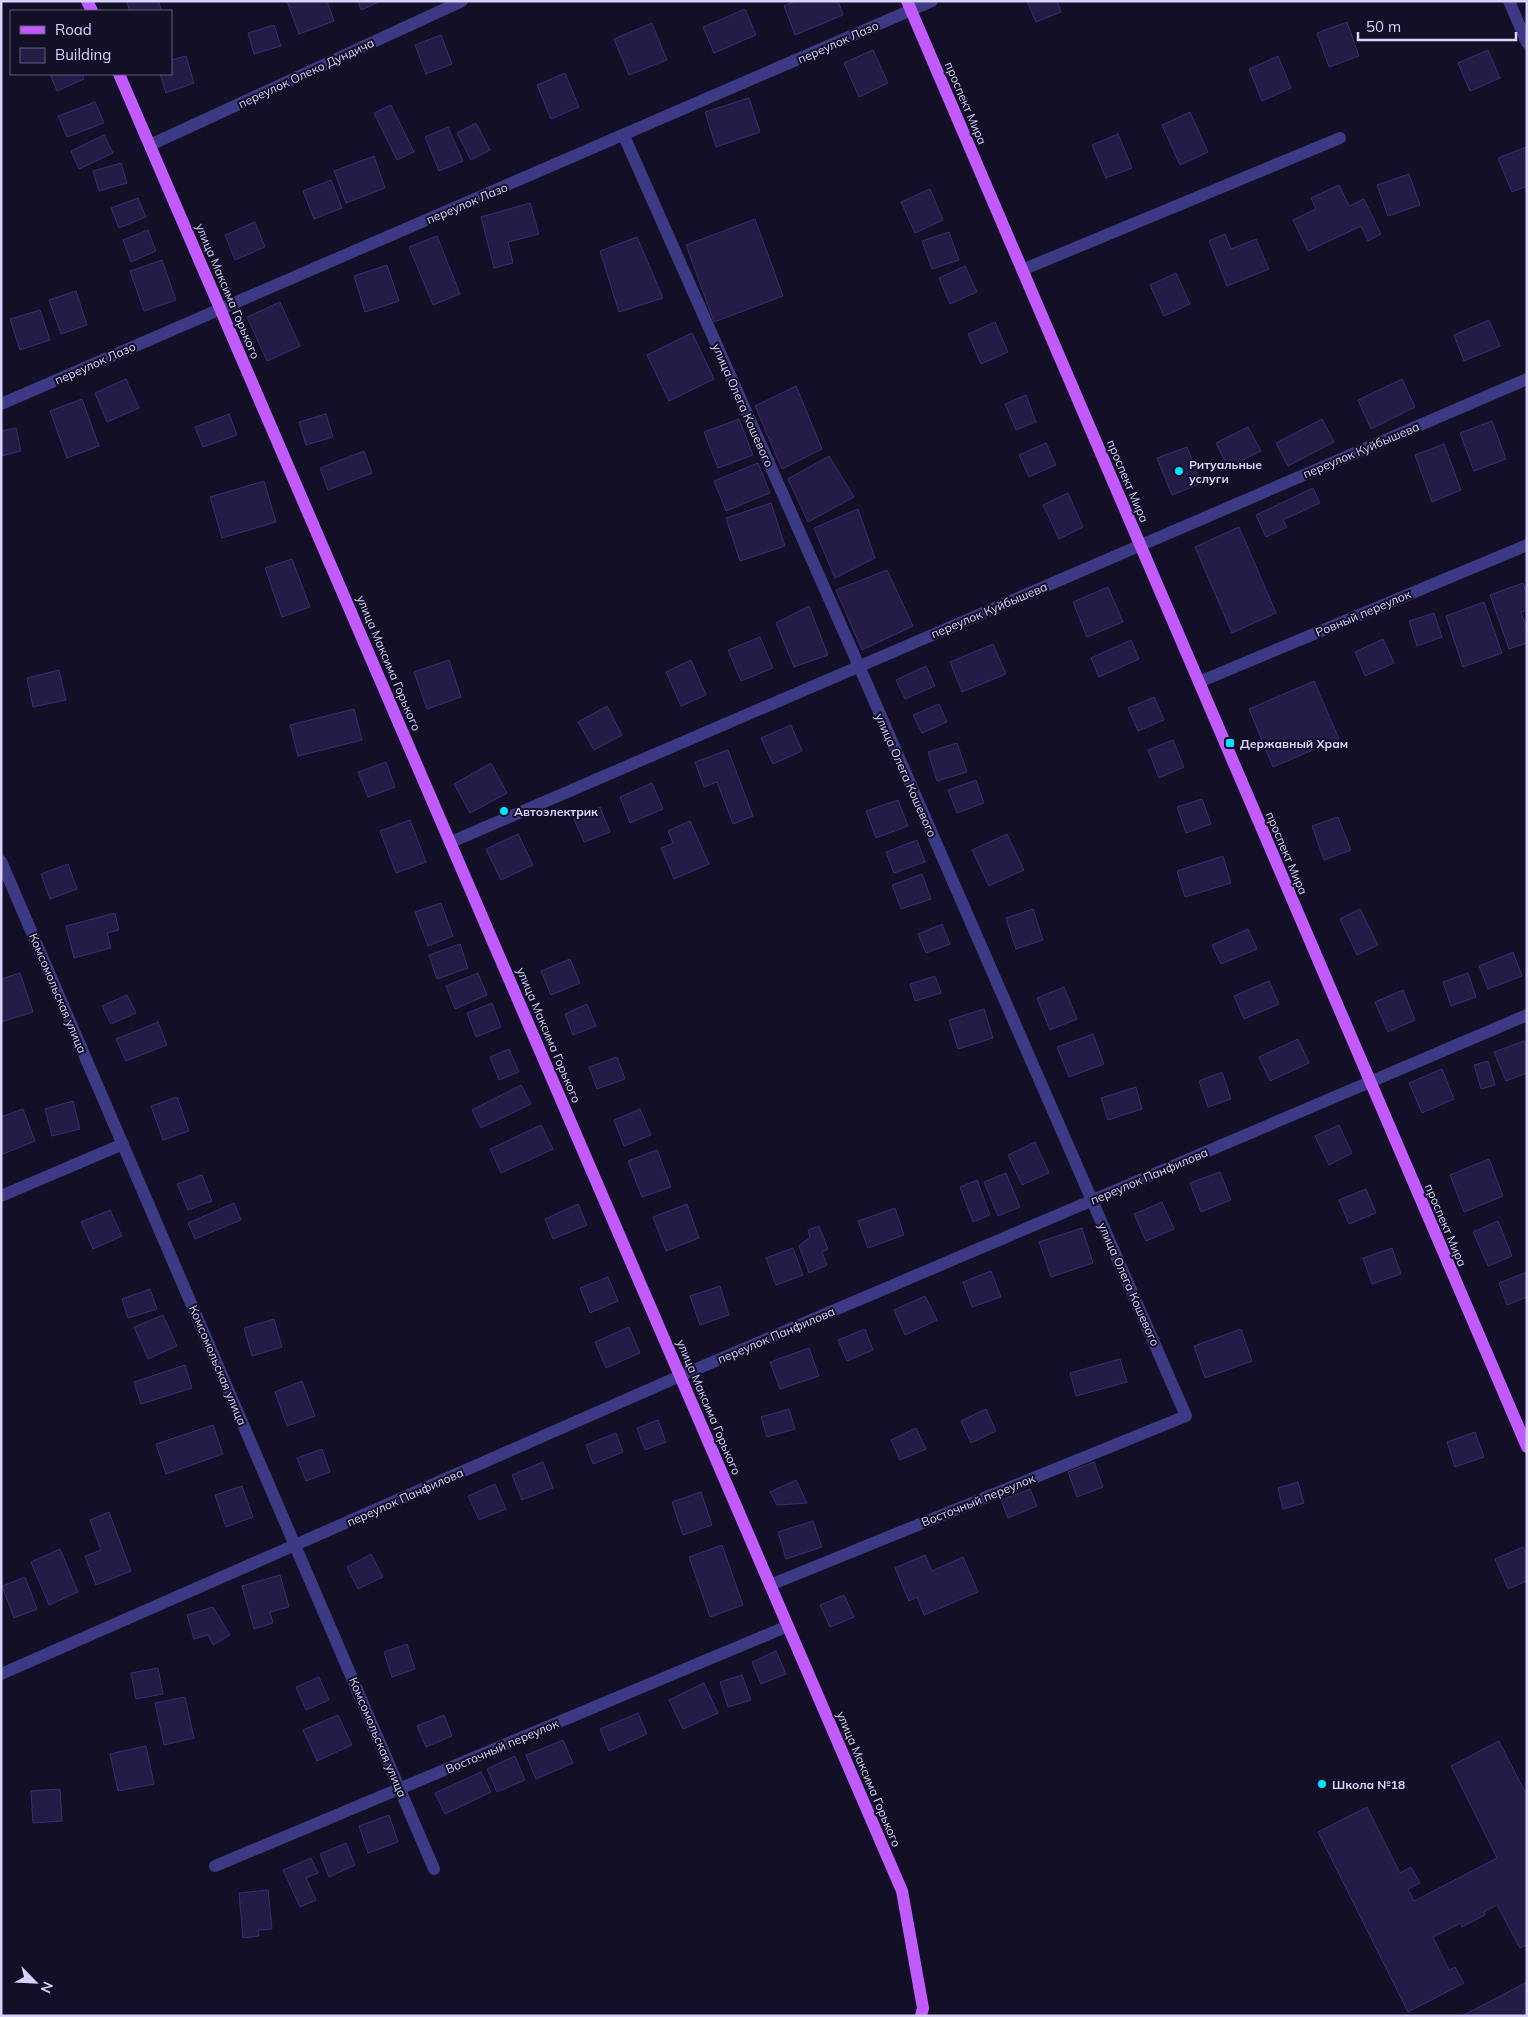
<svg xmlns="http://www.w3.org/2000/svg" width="1528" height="2017" font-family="Mulish,sans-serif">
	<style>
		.building { fill: #241b47; stroke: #3b2d73 }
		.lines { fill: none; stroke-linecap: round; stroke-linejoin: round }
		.minor { stroke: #3d3a85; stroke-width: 12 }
		.major { stroke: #c25bff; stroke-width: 12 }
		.poi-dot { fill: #00e5ff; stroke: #130f26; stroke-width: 2 }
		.labels { text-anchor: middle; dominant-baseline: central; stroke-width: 4; stroke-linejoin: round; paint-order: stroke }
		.street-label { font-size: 12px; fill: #d9d4ff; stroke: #130f26 }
		.poi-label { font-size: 12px; font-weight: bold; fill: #d9d4ff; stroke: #130f26; text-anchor: start }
	</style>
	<rect width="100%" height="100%" fill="#130f26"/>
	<g class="building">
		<polygon points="126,1 158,1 162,11 130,11"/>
		<polygon points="287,1 327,1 334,21 299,34"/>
		<polygon points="358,1 381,1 361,10"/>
		<polygon points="796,1 838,1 843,15 795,35 784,6"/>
		<polygon points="1027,1 1057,1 1061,12 1036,22"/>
		<polygon points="745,9 756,35 714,53 703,27"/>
		<polygon points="1347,22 1359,56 1329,67 1317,33"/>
		<polygon points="652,23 667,60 629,75 614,39"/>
		<polygon points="274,25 281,46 254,54 248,33"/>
		<polygon points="441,35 452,64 426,74 415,45"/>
		<polygon points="873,50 888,83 859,97 844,63"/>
		<polygon points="1488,50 1500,78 1470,91 1458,63"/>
		<polygon points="186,56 194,83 166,93 160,74 171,74 171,60"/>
		<polygon points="1278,56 1291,88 1262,101 1249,69"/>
		<polygon points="565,73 579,107 551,119 537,85"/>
		<polygon points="50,74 82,74 84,79 57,91"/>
		<polygon points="749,98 760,132 716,147 705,112"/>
		<polygon points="95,102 104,123 67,137 58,116"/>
		<polygon points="391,105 414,152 397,160 374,113"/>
		<polygon points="1190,112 1208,152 1180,165 1162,125"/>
		<polygon points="476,123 490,150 471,160 457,133"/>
		<polygon points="448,127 463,161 439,171 425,137"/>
		<polygon points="1118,134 1132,168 1106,178 1092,145"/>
		<polygon points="104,135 113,153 79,169 71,151"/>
		<polygon points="1526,147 1527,186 1512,192 1498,158"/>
		<polygon points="374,156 385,188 346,203 334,171"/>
		<polygon points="121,163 127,183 99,191 93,171"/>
		<polygon points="1409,174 1420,205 1388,216 1377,185"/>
		<polygon points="331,180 342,208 314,219 303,191"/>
		<polygon points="1339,185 1349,206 1364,199 1381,234 1368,241 1361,226 1308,251 1293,220 1316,209 1311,198"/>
		<polygon points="930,189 943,220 915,233 901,202"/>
		<polygon points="138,198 146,217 119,228 111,208"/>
		<polygon points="530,203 539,234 508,242 513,263 494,268 481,217"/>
		<polygon points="755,219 783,296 714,322 686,245"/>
		<polygon points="255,222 265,247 235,260 225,235"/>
		<polygon points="148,230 156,251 131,262 123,240"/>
		<polygon points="949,232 959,260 932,269 922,241"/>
		<polygon points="1225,234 1231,249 1256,239 1269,269 1227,286 1209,241"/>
		<polygon points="437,236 460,294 433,305 409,247"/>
		<polygon points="637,237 663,298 619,312 600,251"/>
		<polygon points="162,260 176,300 144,311 130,271"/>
		<polygon points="387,265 399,301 365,312 354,276"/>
		<polygon points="965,266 977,292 950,304 939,278"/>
		<polygon points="1176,273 1190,304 1164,316 1150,285"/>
		<polygon points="76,291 87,325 61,334 49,300"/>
		<polygon points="280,302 300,346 267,361 247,317"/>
		<polygon points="40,310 50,340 20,350 10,319"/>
		<polygon points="1489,320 1500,346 1464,361 1454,335"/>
		<polygon points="995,322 1008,352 981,364 968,334"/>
		<polygon points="692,333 714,379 669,401 647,355"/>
		<polygon points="126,379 139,408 107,422 95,393"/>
		<polygon points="1402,379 1415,407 1371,429 1358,400"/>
		<polygon points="796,386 822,449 782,469 755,406"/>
		<polygon points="1026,395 1036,422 1016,430 1005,404"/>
		<polygon points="82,399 99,446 67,458 50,411"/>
		<polygon points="229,414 237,435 203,447 195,427"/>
		<polygon points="326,414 333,437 306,445 299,422"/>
		<polygon points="739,419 753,455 718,468 704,432"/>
		<polygon points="1322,419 1334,442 1288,466 1276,443"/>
		<polygon points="1492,421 1506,459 1474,471 1460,433"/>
		<polygon points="1248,427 1261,451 1228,467 1216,443"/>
		<polygon points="16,428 21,451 1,456 1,431"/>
		<polygon points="1046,443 1056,465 1029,477 1019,455"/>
		<polygon points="1444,444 1461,490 1432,502 1415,455"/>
		<polygon points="1187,447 1201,483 1172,495 1157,458"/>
		<polygon points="364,451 372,473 328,490 320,468"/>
		<polygon points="829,456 854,497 808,522 788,479"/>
		<polygon points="758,463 770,493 726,511 714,481"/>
		<polygon points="264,481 276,522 222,538 210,497"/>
		<polygon points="1313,488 1320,503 1283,520 1287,527 1266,537 1256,515"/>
		<polygon points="1068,493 1083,527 1059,539 1043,505"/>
		<polygon points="771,503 785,546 740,561 726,518"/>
		<polygon points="858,509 875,558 835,578 814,528"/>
		<polygon points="1239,527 1276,613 1232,633 1195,547"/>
		<polygon points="292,559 310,607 282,617 265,568"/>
		<polygon points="887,570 913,626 862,650 836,590"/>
		<polygon points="1523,583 1527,594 1527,610 1521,612 1527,630 1527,643 1509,649 1490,595"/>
		<polygon points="1108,587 1123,622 1087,637 1073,602"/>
		<polygon points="1484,602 1502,653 1463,667 1446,616"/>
		<polygon points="809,606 828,655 794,667 776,623"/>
		<polygon points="1434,613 1442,637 1417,646 1409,621"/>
		<polygon points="760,637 773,668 741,681 728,650"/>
		<polygon points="1383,639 1394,663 1365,676 1355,652"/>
		<polygon points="1131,640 1139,659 1099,677 1091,658"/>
		<polygon points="993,644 1006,674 962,692 950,662"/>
		<polygon points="449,660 461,697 427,709 414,672"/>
		<polygon points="691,660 706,695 681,706 666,672"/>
		<polygon points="926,666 935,686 905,699 896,680"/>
		<polygon points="59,670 66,700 33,707 27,678"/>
		<polygon points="1314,681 1339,739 1273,767 1249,709"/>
		<polygon points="1154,697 1164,720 1138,731 1128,708"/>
		<polygon points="939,704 947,722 922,733 913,715"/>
		<polygon points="607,706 622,735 594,750 578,722"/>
		<polygon points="354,709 362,740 298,756 290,725"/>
		<polygon points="791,725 802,751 773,764 761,738"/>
		<polygon points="1173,740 1184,767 1159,778 1148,750"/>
		<polygon points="957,743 967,772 937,781 928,752"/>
		<polygon points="728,750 753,816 733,824 717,782 704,787 695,762"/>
		<polygon points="386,762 395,787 368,797 358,772"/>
		<polygon points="491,763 507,793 470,813 454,784"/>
		<polygon points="976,780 984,803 957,813 948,790"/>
		<polygon points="652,783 663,809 630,823 620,797"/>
		<polygon points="1202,799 1211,824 1186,833 1177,807"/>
		<polygon points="898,800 908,826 876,838 866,811"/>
		<polygon points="600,807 610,832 584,842 574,819"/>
		<polygon points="1338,817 1351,850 1324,860 1312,826"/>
		<polygon points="410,820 426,862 396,873 380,831"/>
		<polygon points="690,821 709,864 674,879 661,848 673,843 668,831"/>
		<polygon points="518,834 533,865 501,880 486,849"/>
		<polygon points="1007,834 1024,870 989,886 972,850"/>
		<polygon points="917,840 925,862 894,873 886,852"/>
		<polygon points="1223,856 1231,883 1185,897 1177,871"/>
		<polygon points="68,864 77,889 50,899 41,874"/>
		<polygon points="922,874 931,899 901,909 892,885"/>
		<polygon points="441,903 453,936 428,946 415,912"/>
		<polygon points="1033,909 1043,940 1016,949 1006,918"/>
		<polygon points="1360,909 1378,945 1357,955 1340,919"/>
		<polygon points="115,913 119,930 107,933 111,948 74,958 66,926"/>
		<polygon points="942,924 950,944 926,953 918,934"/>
		<polygon points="1248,929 1257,949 1221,964 1212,945"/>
		<polygon points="460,944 468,968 437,979 429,955"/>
		<polygon points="1513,952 1522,976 1488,989 1479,966"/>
		<polygon points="570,959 580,983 551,995 541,971"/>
		<polygon points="20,973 33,1012 1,1022 1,979"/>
		<polygon points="478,973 487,995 455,1009 446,986"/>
		<polygon points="1468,973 1476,997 1451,1006 1443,982"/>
		<polygon points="935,976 941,993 915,1001 910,984"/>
		<polygon points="1269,981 1279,1004 1244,1019 1234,996"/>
		<polygon points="1064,987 1077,1019 1050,1030 1037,998"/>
		<polygon points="1403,990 1415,1020 1388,1032 1375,1002"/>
		<polygon points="127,995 136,1013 111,1024 102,1006"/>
		<polygon points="492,1003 501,1027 476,1037 467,1013"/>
		<polygon points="587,1004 596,1026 573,1035 565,1014"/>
		<polygon points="984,1009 993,1038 958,1049 949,1020"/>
		<polygon points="158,1022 167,1045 126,1061 116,1039"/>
		<polygon points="1093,1034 1104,1064 1069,1077 1057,1047"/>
		<polygon points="1298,1039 1309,1063 1270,1081 1259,1057"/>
		<polygon points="1524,1041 1527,1048 1527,1073 1506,1081 1494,1052"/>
		<polygon points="509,1049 519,1072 499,1080 490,1057"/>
		<polygon points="617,1057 625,1079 597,1089 589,1067"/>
		<polygon points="1488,1061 1495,1085 1481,1089 1474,1065"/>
		<polygon points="1442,1069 1454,1099 1422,1113 1409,1083"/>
		<polygon points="1222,1072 1231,1099 1208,1107 1199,1081"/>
		<polygon points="521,1085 531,1104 481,1128 472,1110"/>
		<polygon points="1136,1087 1142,1109 1108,1120 1101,1098"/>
		<polygon points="177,1097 189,1131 163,1140 151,1106"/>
		<polygon points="73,1101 80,1129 52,1136 45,1109"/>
		<polygon points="23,1109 35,1141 3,1154 1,1149 1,1117"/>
		<polygon points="640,1109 651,1135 624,1146 614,1120"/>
		<polygon points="541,1125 553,1149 501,1173 490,1149"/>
		<polygon points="1339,1125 1352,1153 1329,1165 1315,1136"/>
		<polygon points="1035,1142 1049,1173 1022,1185 1008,1155"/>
		<polygon points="657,1150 671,1187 642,1197 628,1161"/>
		<polygon points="1489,1159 1503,1196 1464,1212 1450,1175"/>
		<polygon points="1220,1172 1231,1200 1201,1212 1190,1183"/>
		<polygon points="1006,1173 1020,1207 998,1216 984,1182"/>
		<polygon points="202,1175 212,1201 188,1210 177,1184"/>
		<polygon points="977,1180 990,1215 973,1222 960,1187"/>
		<polygon points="1366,1189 1376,1213 1349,1224 1339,1200"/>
		<polygon points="1162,1202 1174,1229 1146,1241 1134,1214"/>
		<polygon points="234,1203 241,1220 195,1239 188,1223"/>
		<polygon points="578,1204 587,1225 553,1239 545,1219"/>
		<polygon points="687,1204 699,1238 666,1251 653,1217"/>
		<polygon points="895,1208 904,1235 868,1248 858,1221"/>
		<polygon points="110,1210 122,1236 93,1249 81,1222"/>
		<polygon points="1498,1221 1512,1256 1488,1266 1473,1232"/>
		<polygon points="819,1226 828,1249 822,1252 827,1265 809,1273 799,1246 810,1237 808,1230"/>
		<polygon points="1082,1228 1093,1263 1051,1277 1039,1242"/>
		<polygon points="793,1248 803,1275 776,1285 766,1258"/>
		<polygon points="1392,1248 1401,1274 1372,1284 1363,1258"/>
		<polygon points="991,1271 1001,1297 972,1307 963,1282"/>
		<polygon points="1527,1272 1527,1297 1507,1305 1499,1283"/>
		<polygon points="608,1277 618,1301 590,1313 580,1288"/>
		<polygon points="720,1286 729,1315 700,1325 690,1296"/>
		<polygon points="150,1289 157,1309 128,1318 122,1299"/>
		<polygon points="925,1296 937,1320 905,1335 894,1310"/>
		<polygon points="163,1315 177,1346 148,1359 134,1327"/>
		<polygon points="274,1319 282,1347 252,1356 244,1328"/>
		<polygon points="629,1327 640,1353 606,1368 595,1342"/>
		<polygon points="865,1329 873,1350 847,1361 838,1340"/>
		<polygon points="1241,1329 1252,1361 1205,1378 1194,1346"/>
		<polygon points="809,1348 819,1376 780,1389 770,1362"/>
		<polygon points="1120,1359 1127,1382 1076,1396 1070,1373"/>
		<polygon points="185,1365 192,1388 141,1404 134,1382"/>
		<polygon points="302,1381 315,1416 287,1426 275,1392"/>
		<polygon points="789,1409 795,1429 767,1437 761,1417"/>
		<polygon points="986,1409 996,1431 971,1443 961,1421"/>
		<polygon points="658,1420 666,1442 645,1450 637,1428"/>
		<polygon points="213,1425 223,1454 166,1474 156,1444"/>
		<polygon points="916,1428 926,1449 900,1460 891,1440"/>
		<polygon points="1475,1432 1484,1457 1455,1467 1447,1442"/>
		<polygon points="616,1433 623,1452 593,1464 586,1445"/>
		<polygon points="322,1449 330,1472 306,1481 297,1458"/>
		<polygon points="543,1462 553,1488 522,1500 512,1475"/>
		<polygon points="1094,1462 1103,1487 1077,1497 1068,1472"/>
		<polygon points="796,1480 807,1503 777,1505 770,1492"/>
		<polygon points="1298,1482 1304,1503 1283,1509 1278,1488"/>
		<polygon points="495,1484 506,1509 479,1520 468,1496"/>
		<polygon points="242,1486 253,1517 226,1527 215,1495"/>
		<polygon points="1030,1489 1037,1506 1008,1518 1001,1500"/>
		<polygon points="701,1492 712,1525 683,1535 672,1502"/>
		<polygon points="109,1512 131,1571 96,1585 85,1556 101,1550 90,1520"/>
		<polygon points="813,1521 822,1547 786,1559 778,1532"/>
		<polygon points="722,1545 743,1605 710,1617 689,1557"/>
		<polygon points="1523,1547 1527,1556 1527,1581 1508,1589 1495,1559"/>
		<polygon points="60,1549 78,1592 49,1605 31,1562"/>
		<polygon points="371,1554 383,1577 358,1589 347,1567"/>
		<polygon points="925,1555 932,1571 963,1557 978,1592 924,1615 917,1597 909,1601 895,1568"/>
		<polygon points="280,1575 289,1607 270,1612 273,1623 254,1629 242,1586"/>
		<polygon points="25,1577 37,1609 14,1618 2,1586"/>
		<polygon points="844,1595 854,1617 830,1627 820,1605"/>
		<polygon points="213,1607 230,1635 213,1645 208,1635 194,1639 187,1615"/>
		<polygon points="407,1644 415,1669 392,1677 384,1652"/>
		<polygon points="776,1651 786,1674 761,1684 752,1662"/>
		<polygon points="158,1668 163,1694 136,1699 131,1673"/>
		<polygon points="742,1675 751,1700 728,1707 720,1682"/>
		<polygon points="319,1677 329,1700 306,1710 296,1687"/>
		<polygon points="704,1683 718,1713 683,1729 669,1700"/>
		<polygon points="185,1697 194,1738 164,1745 155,1703"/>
		<polygon points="638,1713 647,1734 609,1751 600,1729"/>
		<polygon points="338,1715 352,1745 317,1761 303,1730"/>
		<polygon points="444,1715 452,1736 426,1747 417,1726"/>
		<polygon points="563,1740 573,1763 536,1779 526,1755"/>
		<polygon points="1499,1741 1527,1796 1527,1945 1520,1948 1497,1905 1484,1912 1485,1915 1462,1927 1461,1923 1433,1937 1449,1970 1455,1967 1464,1983 1408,2012 1318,1832 1367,1807 1400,1873 1411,1867 1420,1883 1408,1889 1414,1901 1497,1858 1451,1766"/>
		<polygon points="146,1746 154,1784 118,1791 110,1754"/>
		<polygon points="515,1756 525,1780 497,1792 487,1769"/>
		<polygon points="481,1772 491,1792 445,1814 435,1793"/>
		<polygon points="60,1789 62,1821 33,1823 31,1791"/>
		<polygon points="389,1815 398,1842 368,1853 359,1826"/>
		<polygon points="346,1843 355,1865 329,1877 320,1854"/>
		<polygon points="311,1858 318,1873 306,1878 316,1900 300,1907 283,1870"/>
		<polygon points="268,1890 272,1929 258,1930 259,1936 243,1938 239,1893"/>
		<polygon points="1527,1982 1527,2016 1462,2016"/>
	</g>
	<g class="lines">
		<g class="minor">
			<polyline points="1509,1 1527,43"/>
			<polyline points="624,136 859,666 1186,1416 770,1585"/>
			<polyline points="150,145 462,1"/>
			<polyline points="1022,270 1340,138"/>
			<polyline points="1,404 932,1"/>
			<polyline points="1199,682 1527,545"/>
			<polyline points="451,842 1527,379"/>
			<polyline points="1,861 434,1869"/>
			<polyline points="1,1196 123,1144"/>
			<polyline points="1,1674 680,1376 1527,1015"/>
			<polyline points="215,1866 788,1626"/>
		</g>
		<g class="major">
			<polyline points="87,1 92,11"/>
			<polyline points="907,1 1527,1447"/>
			<polyline points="119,74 902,1891 923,2008 921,2016"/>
		</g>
	</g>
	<g class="poi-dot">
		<circle cx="1179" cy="471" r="5"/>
		<rect x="1225" y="738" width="10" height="10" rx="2.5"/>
		<circle cx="504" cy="811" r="5"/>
		<circle cx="1322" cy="1784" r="5"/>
	</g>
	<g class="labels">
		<g class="street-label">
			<text transform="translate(838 42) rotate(-24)">переулок Лазо</text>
			<text transform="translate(306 73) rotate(-25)">переулок Олеко Дундича</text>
			<text transform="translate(966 103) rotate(67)">проспект Мира</text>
			<text transform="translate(467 203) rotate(-23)">переулок Лазо</text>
			<text transform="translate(228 291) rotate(67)">улица Максима Горького</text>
			<text transform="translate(95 363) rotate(-24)">переулок Лазо</text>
			<text transform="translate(743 405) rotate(66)">улица Олега Кошевого</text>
			<text transform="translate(1361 450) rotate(-23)">переулок Куйбышева</text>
			<text transform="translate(1128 481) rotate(67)">проспект Мира</text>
			<text transform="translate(989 610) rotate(-23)">переулок Куйбышева</text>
			<text transform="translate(1363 613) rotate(-23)">Ровный переулок</text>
			<text transform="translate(389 663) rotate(67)">улица Максима Горького</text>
			<text transform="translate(906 775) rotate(66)">улица Олега Кошевого</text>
			<text transform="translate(1287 853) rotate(67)">проспект Мира</text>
			<text transform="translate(58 993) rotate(67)">Комсомольская улица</text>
			<text transform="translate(549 1035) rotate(67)">улица Максима Горького</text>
			<text transform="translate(1149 1176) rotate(-23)">переулок Панфилова</text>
			<text transform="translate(1446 1225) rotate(67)">проспект Мира</text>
			<text transform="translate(1129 1284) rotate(66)">улица Олега Кошевого</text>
			<text transform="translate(776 1335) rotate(-23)">переулок Панфилова</text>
			<text transform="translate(218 1365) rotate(67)">Комсомольская улица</text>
			<text transform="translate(709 1407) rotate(67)">улица Максима Горького</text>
			<text transform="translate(405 1497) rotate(-24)">переулок Панфилова</text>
			<text transform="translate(978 1500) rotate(-22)">Восточный переулок</text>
			<text transform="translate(378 1737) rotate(67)">Комсомольская улица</text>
			<text transform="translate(502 1746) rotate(-23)">Восточный переулок</text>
			<text transform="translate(869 1779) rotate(67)">улица Максима Горького</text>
		</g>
		<g class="poi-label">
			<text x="1189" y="464">Ритуальные<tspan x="1189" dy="14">услуги</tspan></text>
			<text x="1240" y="743">Державный Храм</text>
			<text x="514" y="811">Автоэлектрик</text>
			<text x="1332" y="1784">Школа №18</text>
		</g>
	</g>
	<rect width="1528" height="2017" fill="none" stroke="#d9d4ff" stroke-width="5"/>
	<rect x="10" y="10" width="162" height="65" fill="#130f26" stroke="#625e7d"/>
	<rect x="20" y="26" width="25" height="8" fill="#c25bff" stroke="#625e7d"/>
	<text x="55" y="35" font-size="15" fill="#d9d4ff">Road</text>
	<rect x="20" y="48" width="25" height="15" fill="#241b47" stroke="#625e7d"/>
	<text x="55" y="60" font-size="15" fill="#d9d4ff">Building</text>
	<g transform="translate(35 1982) rotate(114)" stroke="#130f26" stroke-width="4" paint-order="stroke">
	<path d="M0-4L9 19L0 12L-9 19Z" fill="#d9d4ff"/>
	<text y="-8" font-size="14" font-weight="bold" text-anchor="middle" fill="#d9d4ff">N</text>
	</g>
	<path d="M1358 32v8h158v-8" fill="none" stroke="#d9d4ff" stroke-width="2.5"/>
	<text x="1366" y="32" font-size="15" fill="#d9d4ff" stroke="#130f26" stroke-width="4" paint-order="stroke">50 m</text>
</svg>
